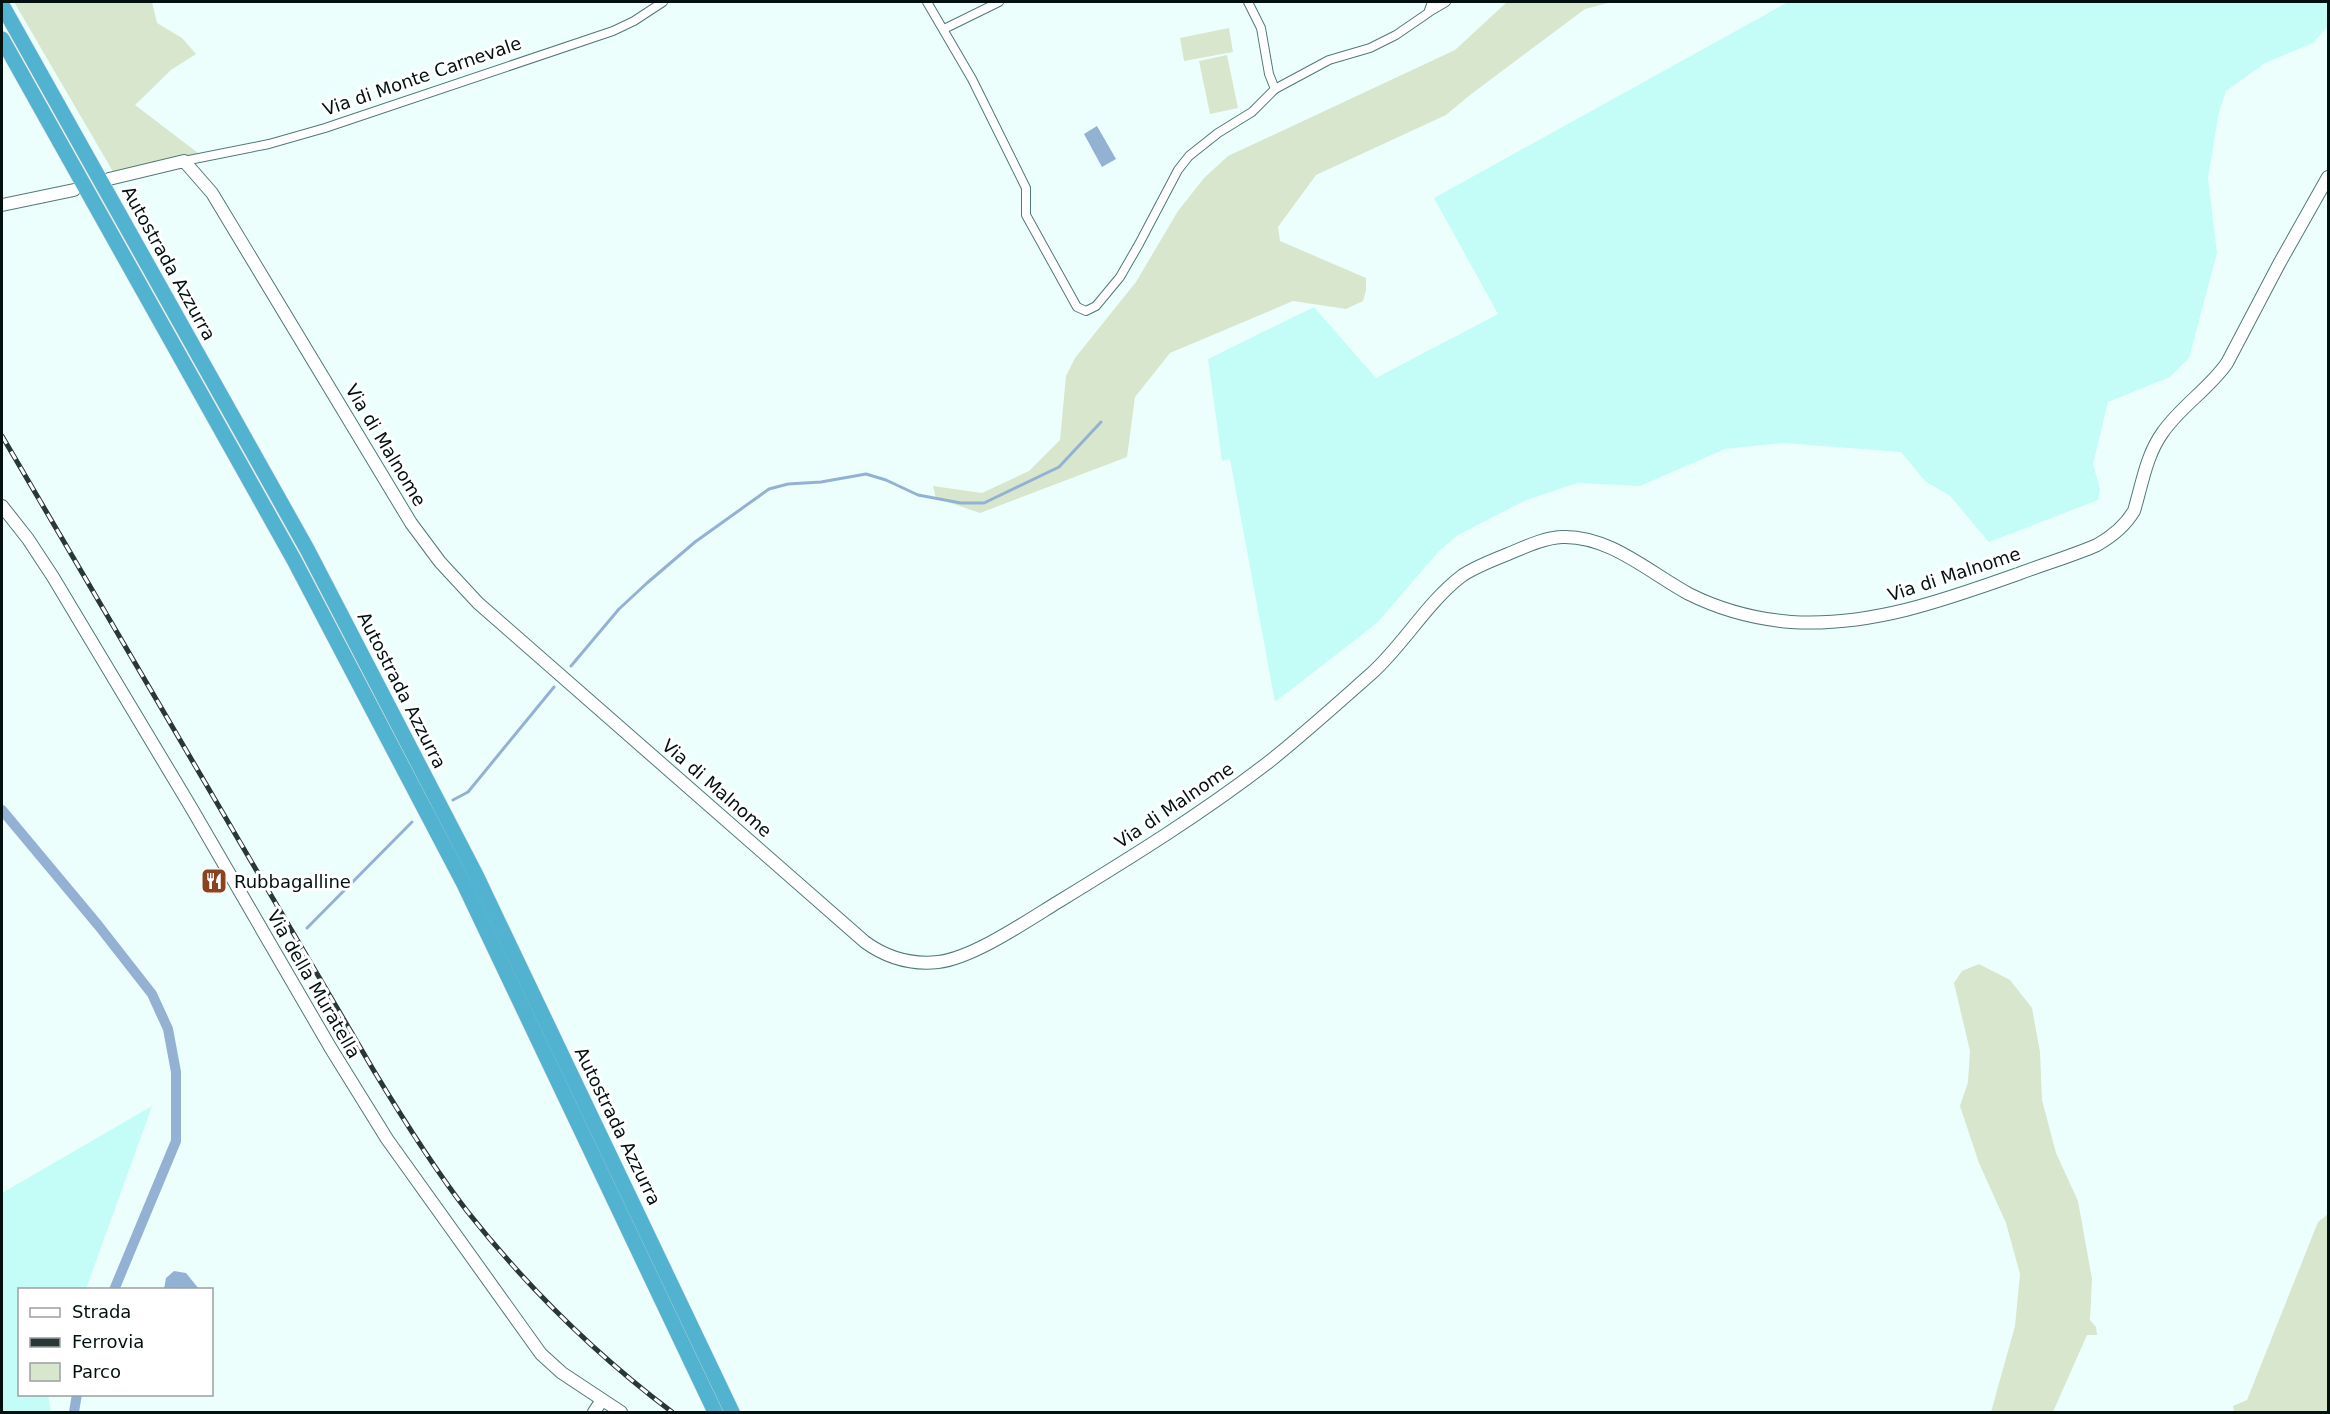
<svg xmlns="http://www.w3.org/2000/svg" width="2330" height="1414" font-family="'DejaVu Sans',sans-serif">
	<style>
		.built { fill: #c4fcf8 }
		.green { fill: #d7e6cd }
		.water { fill: #93b2d3 }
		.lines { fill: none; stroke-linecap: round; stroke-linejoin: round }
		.stream { stroke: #93b2d3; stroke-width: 3 }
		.canal { stroke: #93b2d3; stroke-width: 10 }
		.street-casing { stroke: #507977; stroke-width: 10 }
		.secondary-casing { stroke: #507977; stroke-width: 14 }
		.highway-casing { stroke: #d7d9d9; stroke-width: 16 }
		.street { stroke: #fff; stroke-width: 8 }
		.secondary { stroke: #fff; stroke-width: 12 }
		.highway { stroke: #51b3d0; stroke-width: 15 }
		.rail-casing { stroke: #293837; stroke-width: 5 }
		.rail { stroke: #fff; stroke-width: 3; stroke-dasharray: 9; stroke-linecap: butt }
		.labels { text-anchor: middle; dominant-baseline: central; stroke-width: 6; stroke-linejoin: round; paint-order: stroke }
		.street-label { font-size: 18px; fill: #021110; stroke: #fff }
		.poi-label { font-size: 18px; fill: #021110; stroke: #fff; text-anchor: start }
	</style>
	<rect width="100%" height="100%" fill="#edfffd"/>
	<g class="built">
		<polygon points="1788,2 2328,2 2328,26 2313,43 2265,63 2226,91 2219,112 2208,178 2217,253 2189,358 2170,377 2108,402 2093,464 2100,489 2098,500 1989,542 1950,496 1925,481 1901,452 1783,443 1725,449 1640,486 1577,483 1524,501 1458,535 1439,551 1377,623 1275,702 1230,459 1222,461 1208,359 1314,307 1376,378 1498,314 1434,198"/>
		<polygon points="152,1106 86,1289 20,1290 20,1394 48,1395 51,1412 2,1412 2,1193"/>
	</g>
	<g class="green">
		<polygon points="14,2 152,2 157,23 182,38 196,54 171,70 135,105 202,156 115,175"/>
		<polygon points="1507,2 1612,2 1585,9 1470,95 1446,115 1316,175 1278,227 1280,241 1366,278 1366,290 1363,301 1346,309 1293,301 1170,353 1135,397 1127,457 980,513 936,498 933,486 982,493 1029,471 1060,440 1066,376 1075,358 1136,282 1178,211 1204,178 1228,156 1455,50"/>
		<polygon points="1229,28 1233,52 1184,61 1180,38"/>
		<polygon points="1227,55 1238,108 1210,114 1199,61"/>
		<polygon points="1979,964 2010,980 2032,1008 2040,1052 2042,1100 2056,1153 2078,1201 2092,1279 2090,1320 2096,1327 2097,1335 2087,1335 2053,1412 1991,1412 2015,1326 2020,1274 2006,1223 1979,1163 1960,1106 1968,1082 1970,1051 1954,983 1962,971"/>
		<polygon points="2328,1214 2328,1412 2234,1412 2233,1406 2247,1400 2318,1222"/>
	</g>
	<g class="water">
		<polygon points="1097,126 1116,159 1102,167 1084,134"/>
		<polygon points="174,1271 186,1273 199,1289 164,1289 166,1278"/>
	</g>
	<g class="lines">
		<g class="stream">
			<polyline points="571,666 619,609 647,583 695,542 769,489 788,484 821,482 866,474 886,480 918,495 961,503 984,503 1059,467 1101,422"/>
			<polyline points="453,800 468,792 554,687"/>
			<polyline points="307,928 412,822"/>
		</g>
		<g class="canal">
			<polyline points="2,810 98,925 152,994 168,1029 176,1072 176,1141 114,1290"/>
			<polyline points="74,1412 77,1394"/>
		</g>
		<g class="street-casing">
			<g id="street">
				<polyline points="927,2 972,79 1026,188 1026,215 1077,307 1086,311 1096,306 1120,277 1139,244 1178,170 1189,156 1218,133 1252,112 1275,89 1329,60 1370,48 1396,35 1428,13 1432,2"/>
				<polyline points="1248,2 1261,28 1269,74 1275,89"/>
				<polyline points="1429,12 1446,2"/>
				<polyline points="944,29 999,2"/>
				<polyline points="184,161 269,144 325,128 613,31 634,21 663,2"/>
			</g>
		</g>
		<g class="secondary-casing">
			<g id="secondary">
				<path d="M109,179L184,161L212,193L411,523L440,562L478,603L865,942C887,958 910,965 938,962C973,958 1027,921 1058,902C1130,858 1203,813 1270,761C1305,733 1338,703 1372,673C1405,643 1427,602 1463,575C1477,566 1493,560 1508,554C1525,547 1543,538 1562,537C1609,535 1650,573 1689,594C1721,610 1755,619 1791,622C1870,627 1945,600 2018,574C2044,564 2072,556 2097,545C2113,536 2125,526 2134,511C2142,485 2146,455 2163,432C2181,406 2209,389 2227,363L2279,264L2328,177"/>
				<polyline points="2,205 74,190"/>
				<polyline points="2,506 28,539 53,577 192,809 330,1047 387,1139 541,1354 562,1373 621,1412"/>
				<polyline points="594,1412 602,1400"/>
			</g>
		</g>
		<g class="highway-casing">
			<g id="highway">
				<polyline points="2,5 307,549 476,875 732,1412"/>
				<polyline points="2,39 294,560 464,884 715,1412"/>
			</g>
		</g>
		<use href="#street" class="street"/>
		<use href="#secondary" class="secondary"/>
		<use href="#highway" class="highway"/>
		<g class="rail-casing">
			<path id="rail" d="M2,436L374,1071C403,1119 433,1167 467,1211C527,1287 595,1354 672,1412"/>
		</g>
		<use href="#rail" class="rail"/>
	</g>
	<defs>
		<g id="restaurant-square" transform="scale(1.35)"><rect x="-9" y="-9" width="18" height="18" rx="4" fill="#8a4320" stroke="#fff"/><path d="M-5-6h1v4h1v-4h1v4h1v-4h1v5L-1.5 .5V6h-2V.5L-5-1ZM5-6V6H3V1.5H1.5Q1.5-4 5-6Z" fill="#fff"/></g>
	</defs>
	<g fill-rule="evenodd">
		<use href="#restaurant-square" x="214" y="881"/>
	</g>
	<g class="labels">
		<g class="street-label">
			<text transform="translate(422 76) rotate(-19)">Via di Monte Carnevale</text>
			<text transform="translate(169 263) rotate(61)">Autostrada Azzurra</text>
			<text transform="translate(386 445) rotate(59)">Via di Malnome</text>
			<text transform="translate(1954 574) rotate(-18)">Via di Malnome</text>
			<text transform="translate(402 690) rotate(63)">Autostrada Azzurra</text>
			<text transform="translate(717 788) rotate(41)">Via di Malnome</text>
			<text transform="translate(1174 805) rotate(-34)">Via di Malnome</text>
			<text transform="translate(314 984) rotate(60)">Via della Muratella</text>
			<text transform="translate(618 1126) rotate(64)">Autostrada Azzurra</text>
		</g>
		<g class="poi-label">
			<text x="234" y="881">Rubbagalline</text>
		</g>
	</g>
	<rect width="2330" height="1414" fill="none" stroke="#021110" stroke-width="6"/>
	<rect x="18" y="1288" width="195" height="108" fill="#ffffff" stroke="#9aa09f" stroke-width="1.5"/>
	<rect x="30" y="1308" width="30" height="9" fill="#ffffff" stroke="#9aa09f" stroke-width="1.5"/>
	<text x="72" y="1318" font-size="18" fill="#021110">Strada</text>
	<rect x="30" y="1338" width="30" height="9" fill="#293837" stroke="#9aa09f" stroke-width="1.5"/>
	<text x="72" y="1348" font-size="18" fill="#021110">Ferrovia</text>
	<rect x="30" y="1363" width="30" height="18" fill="#d7e6cd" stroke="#9aa09f" stroke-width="1.5"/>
	<text x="72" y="1378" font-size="18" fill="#021110">Parco</text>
</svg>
